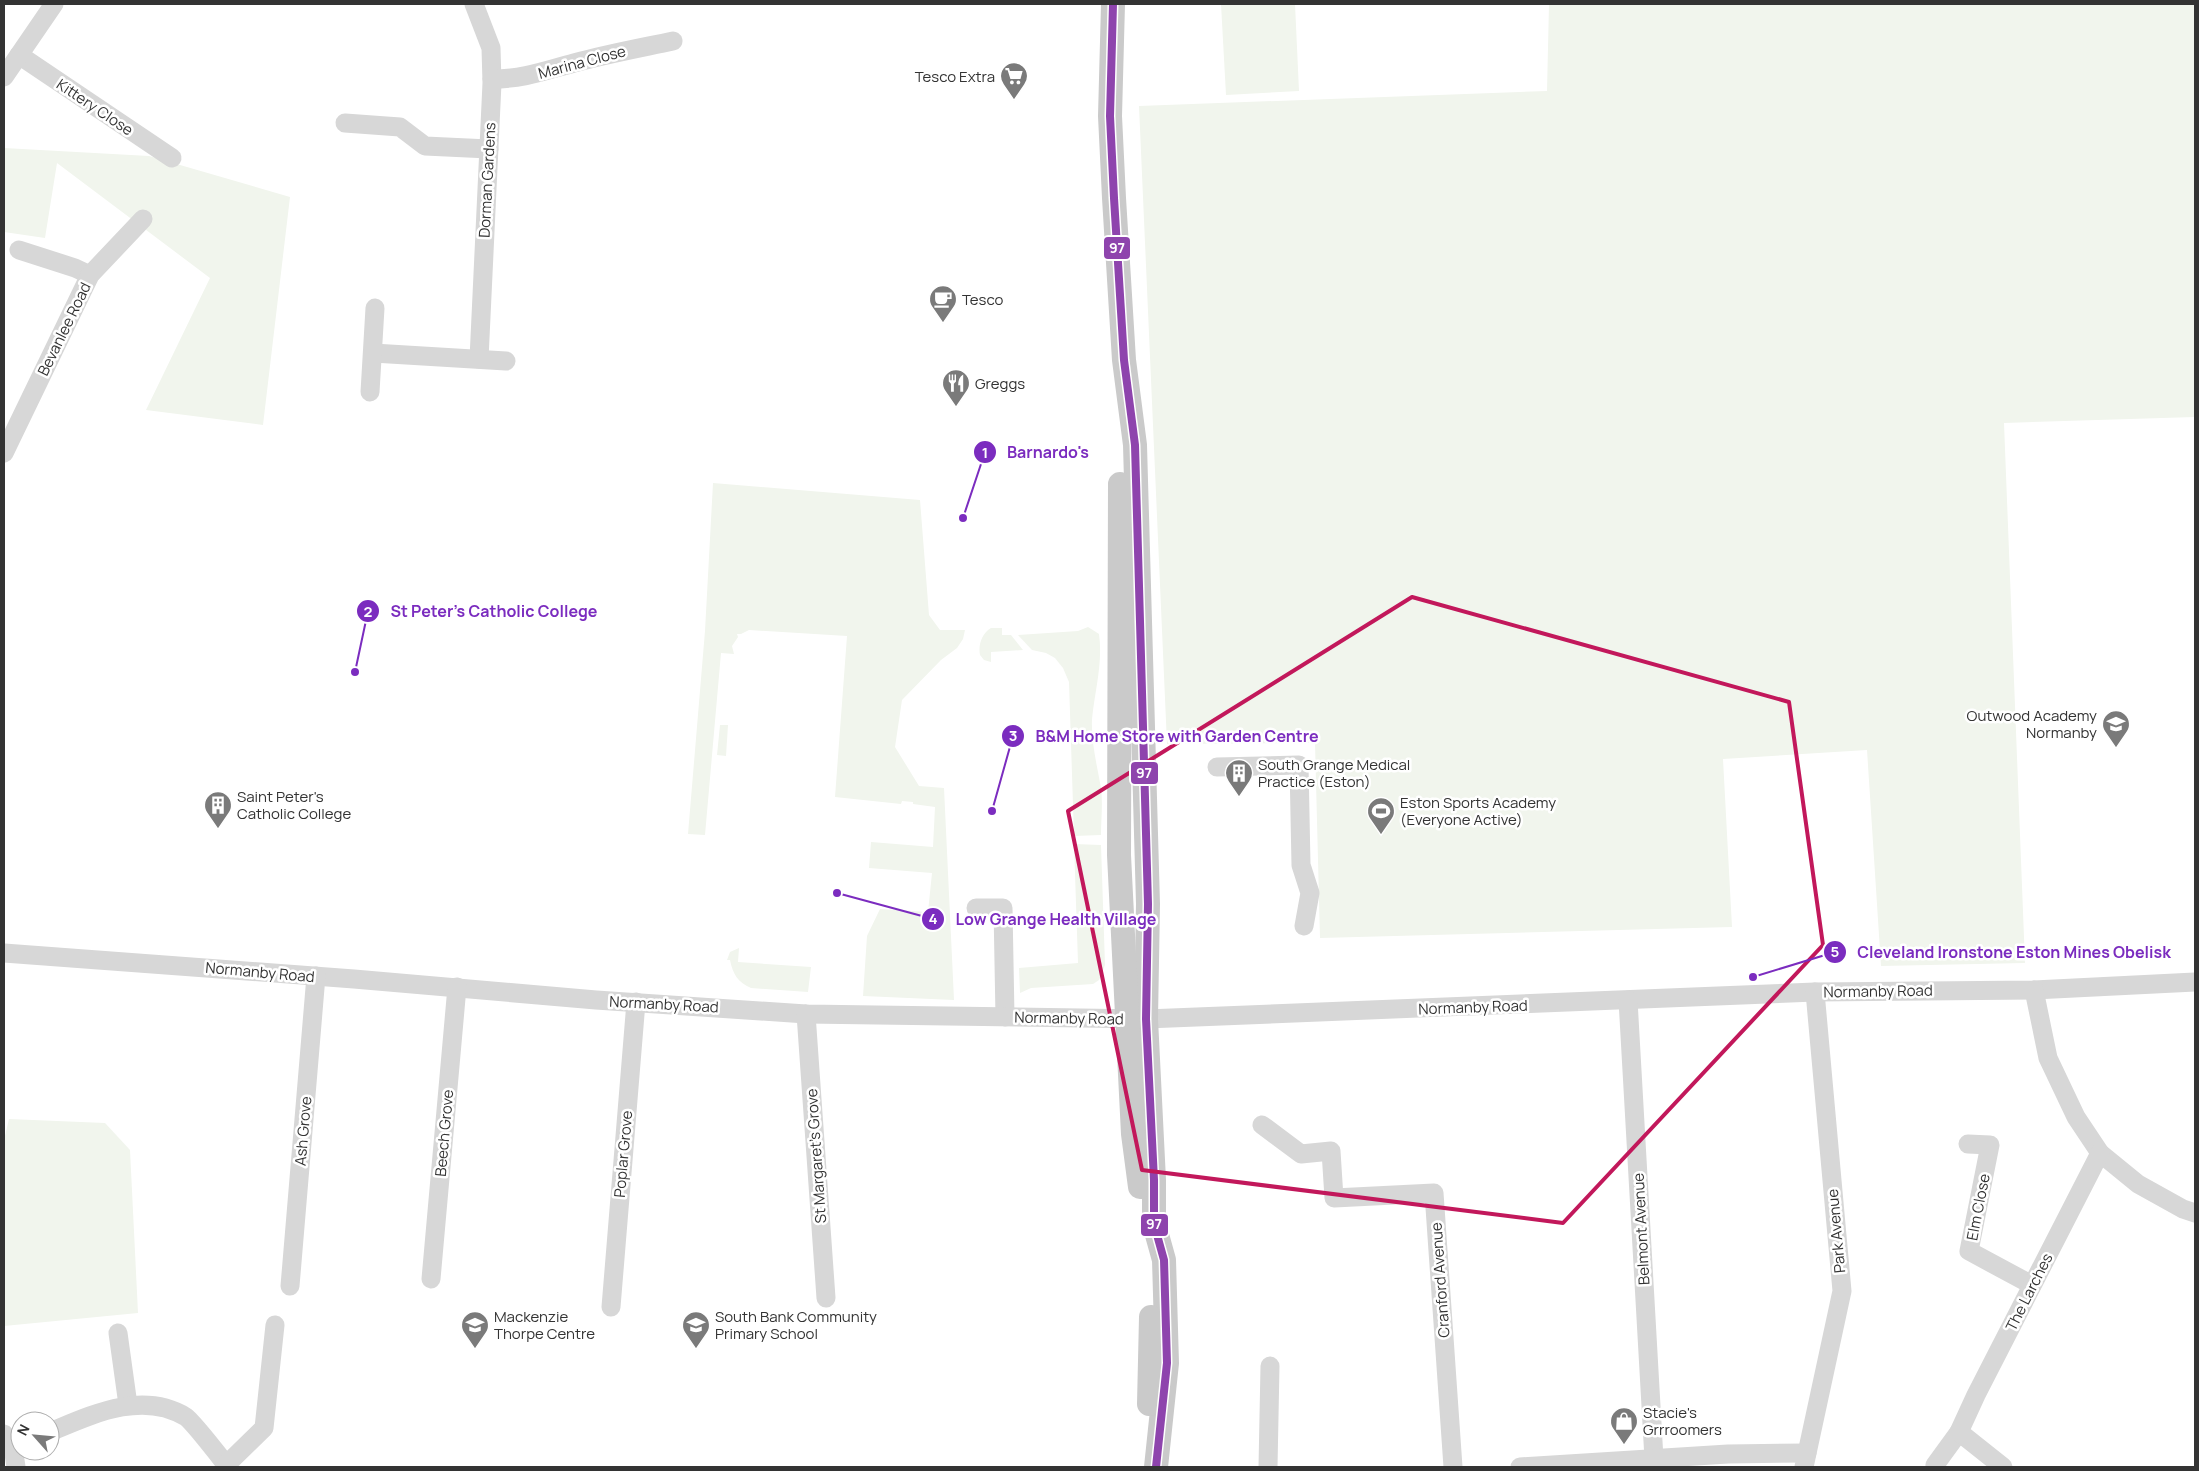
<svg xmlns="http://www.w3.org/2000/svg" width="2199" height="1471" font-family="Manrope,sans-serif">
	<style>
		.green { fill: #f1f5ed }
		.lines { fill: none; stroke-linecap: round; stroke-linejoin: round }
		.minor { stroke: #d7d7d7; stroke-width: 19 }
		.major { stroke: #cacaca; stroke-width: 24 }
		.bus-1-casing { stroke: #fff; stroke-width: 11 }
		.bus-1 { stroke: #8e44ad; stroke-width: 8 }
		.marked { fill: none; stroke: #c2185b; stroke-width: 4; stroke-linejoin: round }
		.labels { text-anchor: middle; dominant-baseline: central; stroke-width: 5; stroke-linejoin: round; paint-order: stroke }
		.street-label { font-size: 15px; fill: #333; stroke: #fff }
		.poi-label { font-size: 15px; fill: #333; stroke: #fff; text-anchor: start }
		.leader { fill: none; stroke: #7b2cbf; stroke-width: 2 }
		.callout-dot { fill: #7b2cbf; stroke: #fff; stroke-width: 2 }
		.mark-label { font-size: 15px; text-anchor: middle; font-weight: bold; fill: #fff }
		.callout-label { font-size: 16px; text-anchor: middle; font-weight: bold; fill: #7b2cbf; stroke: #fff; stroke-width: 5; stroke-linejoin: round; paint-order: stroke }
		.line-badge { stroke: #fff; stroke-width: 2 }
		.badge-label { font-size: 14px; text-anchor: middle; font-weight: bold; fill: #fff }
	</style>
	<rect width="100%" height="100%" fill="#fff"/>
	<g class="green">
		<polygon points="1221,4 1295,4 1299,91 1226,95"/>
		<polygon points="1549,4 2195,4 2195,417 2004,423 2025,963 1881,966 1867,750 1723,759 1732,927 1320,938 1315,743 1167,744 1139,106 1547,91"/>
		<polygon points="4,148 149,156 290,197 263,425 146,410 210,278 57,163 45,238 4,232"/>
		<polygon points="713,483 920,500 929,615 940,630 965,630 963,639 957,648 941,660 902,700 895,747 919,786 944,788 954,1000 863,996 867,936 880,909 928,912 932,873 869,868 871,842 933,847 935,807 913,804 913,802 902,801 901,804 835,797 847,636 749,630 741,634 737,634 738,637 732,646 734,654 721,653 705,835 688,834 705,631"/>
		<path d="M1088,627L1099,634C1103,663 1095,690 1092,719C1091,743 1097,765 1101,788C1103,803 1101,820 1101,835L1074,836L1069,682L1063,668L1055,658L1046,653L1032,650L1018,635L1078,631Z"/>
		<path d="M991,628H1002V635H1011L1023,650L991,652V662L984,660L980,655C978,645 982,633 991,628Z"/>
		<polygon points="720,725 728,725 726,756 717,755"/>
		<polygon points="1074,844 1101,845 1105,965 1099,980 1093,984 1031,988 1020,993 1019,968 1078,963"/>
		<path d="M739,948L738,962L811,967L808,992L751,988C738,982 733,975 730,960H727L730,952Z"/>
		<polygon points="9,1119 105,1123 130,1150 138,1313 4,1326 4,1140"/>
	</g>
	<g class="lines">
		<g class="minor">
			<polyline points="474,4 491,48 492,83 479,359"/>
			<polyline points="19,55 172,158"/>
			<polyline points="4,77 54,4"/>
			<path d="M492,79C524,79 544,71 574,63C607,54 640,48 673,41"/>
			<polyline points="345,123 400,127 425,146 489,149"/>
			<polyline points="19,250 75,268 90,275"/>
			<polyline points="373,353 506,361"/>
			<polyline points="370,392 375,308"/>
			<polyline points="4,453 90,275 143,219"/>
			<polyline points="1217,767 1299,765 1301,865 1310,893 1304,926"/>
			<polyline points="976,908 1003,908 1005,1017"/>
			<polyline points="4,953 354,979 596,1000 806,1014 1146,1019 1815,992 2034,990 2195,982"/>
			<polyline points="2034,990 2048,1058 2076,1117 2100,1153 2138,1184 2183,1209 2195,1213"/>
			<polyline points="1628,1000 1654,1459"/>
			<polyline points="806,1014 826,1298"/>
			<polyline points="1262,1125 1301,1154 1331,1151 1334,1198 1434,1193 1453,1467"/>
			<polyline points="1968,1144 1990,1145 1969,1251 2032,1285"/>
			<polyline points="431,1279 457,987"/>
			<polyline points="290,1286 316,976"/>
			<polyline points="611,1307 636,1002"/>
			<polyline points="118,1333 128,1405"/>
			<path d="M50,1432C91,1415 142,1390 186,1417C194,1423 220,1457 228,1467"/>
			<polyline points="4,1434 13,1447 16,1467"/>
			<polyline points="226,1465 264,1428 275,1325"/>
			<polyline points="1268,1467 1270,1366"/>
			<polyline points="1520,1467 1728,1454 1807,1453"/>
			<polyline points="1804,1467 1842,1291 1815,992"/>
			<polyline points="1936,1467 1935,1465 1959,1432"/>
			<polyline points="2003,1467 1959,1432 1976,1395 2100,1153"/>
		</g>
		<g class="major">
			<polyline points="1113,4 1110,116 1114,198 1124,360 1135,445 1148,904 1146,1019 1154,1180 1154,1224 1164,1260 1167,1363 1156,1467"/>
			<polyline points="1120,484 1119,855 1133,1134 1140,1187"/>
			<polyline points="1149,1404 1151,1317"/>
		</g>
		<g class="bus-1-casing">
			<polyline id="bus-1" points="1113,4 1110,116 1114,198 1124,360 1135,445 1148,904 1146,1019 1154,1180 1154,1224 1164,1260 1167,1363 1156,1467"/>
		</g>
		<use href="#bus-1" class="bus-1"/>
	</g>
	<path class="marked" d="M1412,597L1789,702L1823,945L1563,1223L1142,1170L1068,811Z"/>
	<defs>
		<g id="supermarket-pin" transform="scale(1.4375)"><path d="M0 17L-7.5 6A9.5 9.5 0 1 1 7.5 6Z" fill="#7a7a7a" stroke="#fff"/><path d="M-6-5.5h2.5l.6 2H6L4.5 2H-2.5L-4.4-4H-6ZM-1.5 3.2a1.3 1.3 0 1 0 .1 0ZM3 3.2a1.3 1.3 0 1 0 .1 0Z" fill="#fff"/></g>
		<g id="cafe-pin" transform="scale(1.4375)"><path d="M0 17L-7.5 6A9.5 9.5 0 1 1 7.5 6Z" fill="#7a7a7a" stroke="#fff"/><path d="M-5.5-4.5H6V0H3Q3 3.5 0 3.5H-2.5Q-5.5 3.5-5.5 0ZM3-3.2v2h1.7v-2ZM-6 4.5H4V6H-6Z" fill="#fff"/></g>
		<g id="restaurant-pin" transform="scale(1.4375)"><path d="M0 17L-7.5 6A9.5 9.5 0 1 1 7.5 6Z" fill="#7a7a7a" stroke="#fff"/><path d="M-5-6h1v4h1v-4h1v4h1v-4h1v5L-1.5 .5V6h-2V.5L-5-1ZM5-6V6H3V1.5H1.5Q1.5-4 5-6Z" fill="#fff"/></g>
		<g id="school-pin" transform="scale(1.4375)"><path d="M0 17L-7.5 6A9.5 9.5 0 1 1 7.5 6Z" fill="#7a7a7a" stroke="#fff"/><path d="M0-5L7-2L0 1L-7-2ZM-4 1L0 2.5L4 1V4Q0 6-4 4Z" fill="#fff"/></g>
		<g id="building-pin" transform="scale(1.4375)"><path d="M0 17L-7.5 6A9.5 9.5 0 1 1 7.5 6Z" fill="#7a7a7a" stroke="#fff"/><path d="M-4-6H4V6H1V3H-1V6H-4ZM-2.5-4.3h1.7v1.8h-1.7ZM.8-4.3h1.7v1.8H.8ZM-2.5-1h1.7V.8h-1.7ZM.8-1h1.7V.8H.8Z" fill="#fff"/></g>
		<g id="stadium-pin" transform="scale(1.4375)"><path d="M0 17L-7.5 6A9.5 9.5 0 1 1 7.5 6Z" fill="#7a7a7a" stroke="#fff"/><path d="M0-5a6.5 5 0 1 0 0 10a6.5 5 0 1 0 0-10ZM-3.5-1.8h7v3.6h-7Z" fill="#fff"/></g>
		<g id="shop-pin" transform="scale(1.4375)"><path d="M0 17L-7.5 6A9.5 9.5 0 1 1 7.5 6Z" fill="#7a7a7a" stroke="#fff"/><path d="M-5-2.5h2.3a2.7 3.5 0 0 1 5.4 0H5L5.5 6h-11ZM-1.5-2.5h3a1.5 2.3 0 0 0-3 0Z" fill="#fff"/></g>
	</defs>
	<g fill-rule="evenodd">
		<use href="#supermarket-pin" x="1014" y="76"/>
		<use href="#cafe-pin" x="943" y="299"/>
		<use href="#restaurant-pin" x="956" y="383"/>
		<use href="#school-pin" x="2116" y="724"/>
		<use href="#building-pin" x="1239" y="773"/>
		<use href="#building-pin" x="218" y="805"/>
		<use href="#stadium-pin" x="1381" y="811"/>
		<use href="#school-pin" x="475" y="1325"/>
		<use href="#school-pin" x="696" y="1325"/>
		<use href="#shop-pin" x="1624" y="1421"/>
	</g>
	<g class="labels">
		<g class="street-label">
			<text transform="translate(582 62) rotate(-15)">Marina Close</text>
			<text transform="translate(95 107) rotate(34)">Kittery Close</text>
			<text transform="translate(487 180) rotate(-87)">Dorman Gardens</text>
			<text transform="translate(64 329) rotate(-64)">Bevanlee Road</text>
			<text transform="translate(260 972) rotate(5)">Normanby Road</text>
			<text transform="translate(1878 991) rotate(-1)">Normanby Road</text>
			<text transform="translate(664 1004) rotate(3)">Normanby Road</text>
			<text transform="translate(1473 1007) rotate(-2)">Normanby Road</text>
			<text transform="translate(1069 1018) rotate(1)">Normanby Road</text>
			<text transform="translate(303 1131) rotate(-85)">Ash Grove</text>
			<text transform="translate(444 1133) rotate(-85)">Beech Grove</text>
			<text transform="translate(623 1154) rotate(-85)">Poplar Grove</text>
			<text transform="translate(816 1156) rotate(-94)">St Margaret's Grove</text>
			<text transform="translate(1978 1207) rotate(-79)">Elm Close</text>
			<text transform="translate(1641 1229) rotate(-93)">Belmont Avenue</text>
			<text transform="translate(1836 1231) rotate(-95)">Park Avenue</text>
			<text transform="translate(1440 1280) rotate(-94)">Cranford Avenue</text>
			<text transform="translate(2029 1292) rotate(-63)">The Larches</text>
		</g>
		<g class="poi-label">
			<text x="995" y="76" text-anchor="end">Tesco Extra</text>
			<text x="962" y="299">Tesco</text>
			<text x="975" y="383">Greggs</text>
			<text x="2097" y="715" text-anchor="end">Outwood Academy<tspan x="2097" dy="17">Normanby</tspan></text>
			<text x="1258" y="764">South Grange Medical<tspan x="1258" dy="17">Practice (Eston)</tspan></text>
			<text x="237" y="796">Saint Peter's<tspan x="237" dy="17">Catholic College</tspan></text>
			<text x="1400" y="802">Eston Sports Academy<tspan x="1400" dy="17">(Everyone Active)</tspan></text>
			<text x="494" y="1316">Mackenzie<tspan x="494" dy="17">Thorpe Centre</tspan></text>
			<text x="715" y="1316">South Bank Community<tspan x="715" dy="17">Primary School</tspan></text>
			<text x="1643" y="1412">Stacie's<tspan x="1643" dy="17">Grrroomers</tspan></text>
		</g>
	</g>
	<path class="leader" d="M963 518L985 452M355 672L368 611M992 811L1013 736M837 893L933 919M1753 977L1835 952"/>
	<g class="callout-dot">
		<circle cx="963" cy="518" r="5"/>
		<circle cx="355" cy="672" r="5"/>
		<circle cx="992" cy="811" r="5"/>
		<circle cx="837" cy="893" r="5"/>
		<circle cx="1753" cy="977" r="5"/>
		<circle cx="985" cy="452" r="12"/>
		<circle cx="368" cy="611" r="12"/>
		<circle cx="1013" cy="736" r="12"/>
		<circle cx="933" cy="919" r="12"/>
		<circle cx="1835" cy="952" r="12"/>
	</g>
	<g class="mark-label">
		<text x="985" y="458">1</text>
		<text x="368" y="617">2</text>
		<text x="1013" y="741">3</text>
		<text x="933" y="924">4</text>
		<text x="1835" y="957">5</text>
	</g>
	<g class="callout-label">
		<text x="1048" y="458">Barnardo's</text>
		<text x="494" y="617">St Peter's Catholic College</text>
		<text x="1177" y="742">B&amp;M Home Store with Garden Centre</text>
		<text x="1056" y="925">Low Grange Health Village</text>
		<text x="2014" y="958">Cleveland Ironstone Eston Mines Obelisk</text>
	</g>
	<g class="line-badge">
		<rect x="1103" y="236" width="28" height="24" rx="5" fill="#8e44ad"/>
		<rect x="1130" y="761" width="29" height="24" rx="5" fill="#8e44ad"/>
		<rect x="1140" y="1213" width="29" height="24" rx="5" fill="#8e44ad"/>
	</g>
	<g class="badge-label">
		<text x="1117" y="253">97</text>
		<text x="1144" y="778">97</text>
		<text x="1154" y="1229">97</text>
	</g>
	<rect width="2199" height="1471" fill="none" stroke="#333333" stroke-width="10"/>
	<g transform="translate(35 1436) rotate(297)"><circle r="24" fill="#ffffff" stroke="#adadad"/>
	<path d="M0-4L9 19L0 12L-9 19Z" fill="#7a7a7a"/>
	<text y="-8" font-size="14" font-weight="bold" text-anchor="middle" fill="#333333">N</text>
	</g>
</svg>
